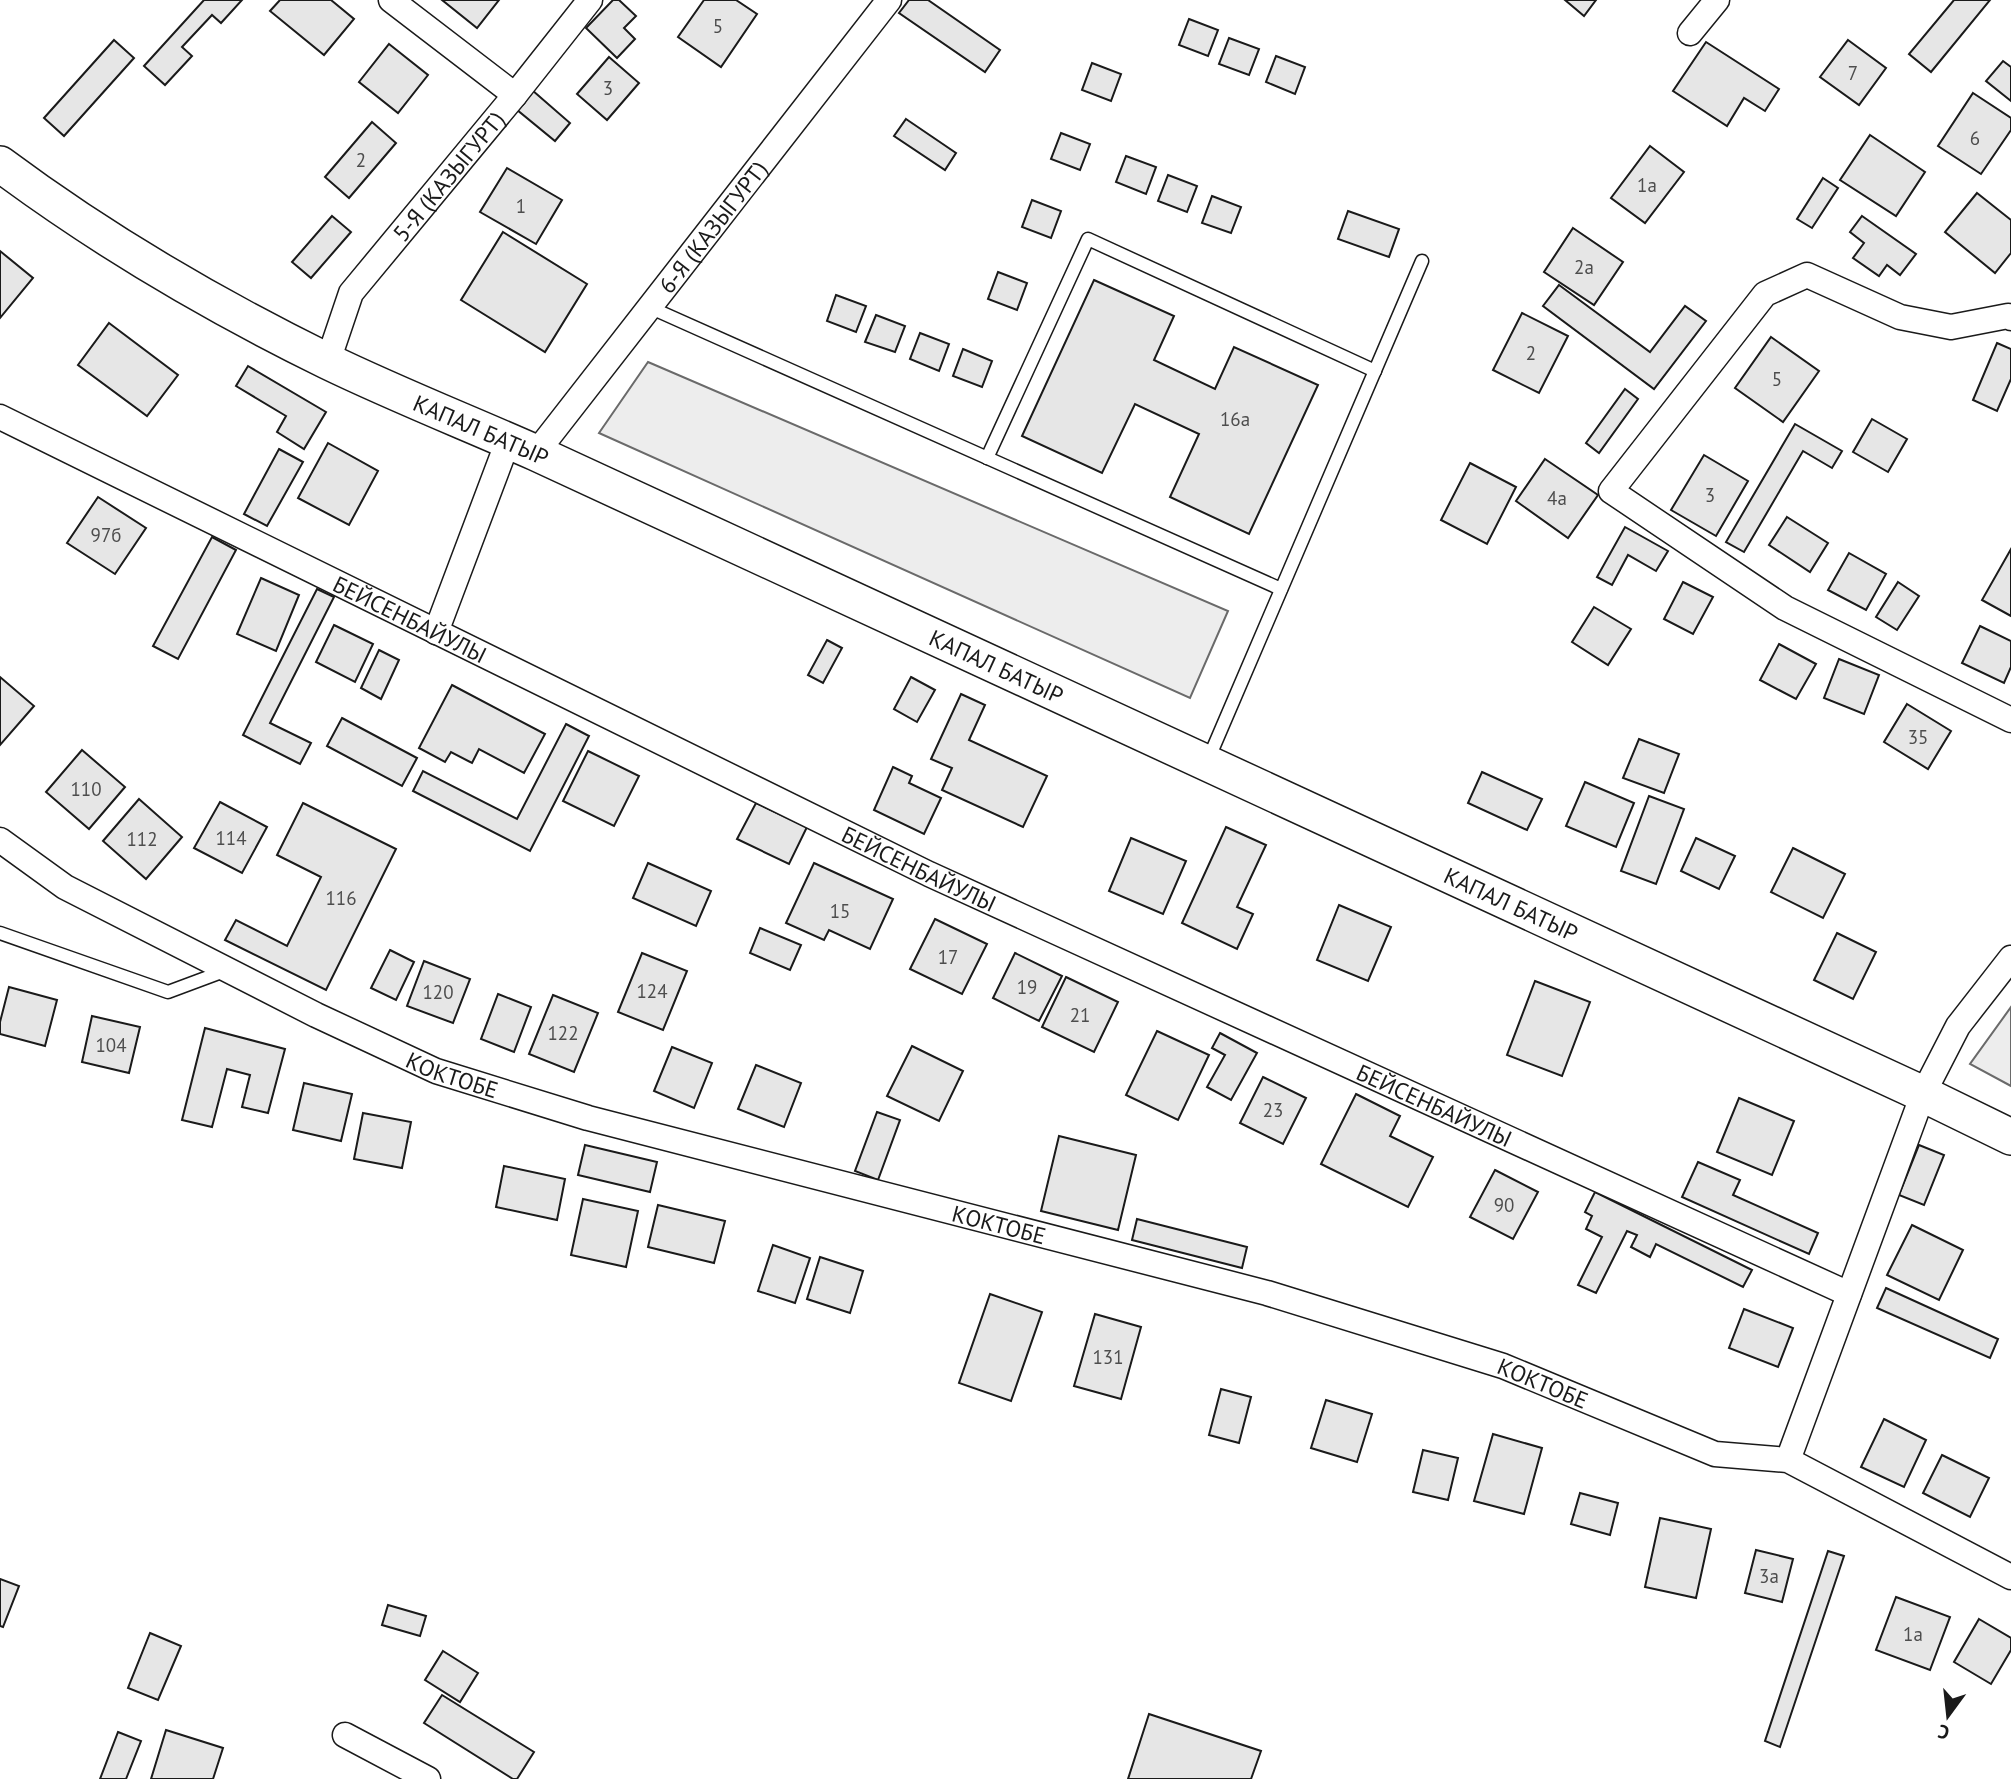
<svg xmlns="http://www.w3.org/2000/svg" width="2011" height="1779" font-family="'PT Sans',sans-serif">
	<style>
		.built { fill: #ededed; stroke: #6a6a6a; stroke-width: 2 }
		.building { fill: #e6e6e6; stroke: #1a1a1a; stroke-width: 2 }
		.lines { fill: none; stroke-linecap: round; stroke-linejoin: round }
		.service-casing { stroke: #1a1a1a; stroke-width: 15 }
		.minor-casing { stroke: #1a1a1a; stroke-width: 27 }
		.secondary-casing { stroke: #1a1a1a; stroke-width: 38 }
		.service { stroke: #fff; stroke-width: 12 }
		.minor { stroke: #fff; stroke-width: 24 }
		.secondary { stroke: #fff; stroke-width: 35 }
		.labels { text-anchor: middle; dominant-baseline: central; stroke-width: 5; stroke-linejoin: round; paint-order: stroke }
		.number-label { font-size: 19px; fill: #4d4d4d }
		.street-label { font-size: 23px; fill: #1a1a1a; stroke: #fff }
	</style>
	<rect width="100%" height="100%" fill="#fff"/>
	<g class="built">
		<polygon points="648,362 1228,611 1190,698 599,433"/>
		<polygon points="2011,1007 2011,1086 1970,1064"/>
	</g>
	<g class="building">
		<polygon points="204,0 242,0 221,23 212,15 182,47 192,56 165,85 144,66"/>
		<polygon points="280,0 331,0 354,19 324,55 270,11"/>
		<polygon points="442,0 499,0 477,28"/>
		<polygon points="613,0 619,0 636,16 624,28 635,39 617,58 586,28"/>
		<polygon points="704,0 736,0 757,14 721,67 678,37"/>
		<polygon points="909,0 928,0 1000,50 985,72 899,13"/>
		<polygon points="1565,0 1596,0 1584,16"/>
		<polygon points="1954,0 1990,0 1931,72 1909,54"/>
		<polygon points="1189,19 1218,30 1208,56 1179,45"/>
		<polygon points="1229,38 1259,49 1249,75 1219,64"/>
		<polygon points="114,40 134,58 64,136 44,118"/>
		<polygon points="1848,40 1886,68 1859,105 1820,77"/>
		<polygon points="1706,42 1779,89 1765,111 1744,98 1727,126 1673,91"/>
		<polygon points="389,44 428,75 398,113 359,82"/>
		<polygon points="1276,56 1305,67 1295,94 1266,82"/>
		<polygon points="609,57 639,83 607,120 577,94"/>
		<polygon points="2003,61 2011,67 2011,101 1986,81"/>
		<polygon points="1092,63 1121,74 1111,101 1082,90"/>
		<polygon points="532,90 570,123 555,141 516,109"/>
		<polygon points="1973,93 2011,118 2011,130 1981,174 1938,146"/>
		<polygon points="906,119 956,153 945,170 894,136"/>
		<polygon points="372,122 396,143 349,198 325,177"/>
		<polygon points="1061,133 1090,144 1080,170 1051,159"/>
		<polygon points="1870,135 1925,172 1896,216 1840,180"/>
		<polygon points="1650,146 1684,172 1645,223 1611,198"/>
		<polygon points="1126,156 1156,167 1146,194 1116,182"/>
		<polygon points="507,168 562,200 536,244 480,212"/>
		<polygon points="1168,175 1197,186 1187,212 1158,201"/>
		<polygon points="1823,178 1838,188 1812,228 1797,219"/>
		<polygon points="1977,193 2011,220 2011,253 1995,273 1945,232"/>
		<polygon points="1212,196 1241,207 1231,233 1202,223"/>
		<polygon points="1032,200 1061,211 1051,238 1022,227"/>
		<polygon points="1348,211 1399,229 1389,257 1338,239"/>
		<polygon points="332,216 351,232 311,278 292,262"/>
		<polygon points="1862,216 1916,254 1900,275 1887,265 1879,276 1853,258 1864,243 1850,232"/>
		<polygon points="1573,228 1623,262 1594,305 1544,272"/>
		<polygon points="503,232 587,284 545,352 461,300"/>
		<polygon points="0,251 33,278 0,318"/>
		<polygon points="998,272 1027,283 1017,310 988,299"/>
		<polygon points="1094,280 1174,316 1154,360 1215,389 1234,347 1318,385 1249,534 1170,497 1199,434 1135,404 1102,473 1022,436"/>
		<polygon points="1559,285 1650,352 1685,306 1706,321 1654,389 1543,306"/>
		<polygon points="836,295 866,306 856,332 827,321"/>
		<polygon points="1522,313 1568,336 1539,393 1493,370"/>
		<polygon points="876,315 905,326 895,352 865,342"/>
		<polygon points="109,323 178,375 147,416 78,365"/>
		<polygon points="920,333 949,344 939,371 910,359"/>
		<polygon points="1771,337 1819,371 1783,422 1735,388"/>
		<polygon points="1997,343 2011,349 2011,379 1997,411 1973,400"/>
		<polygon points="963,349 992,361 982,387 953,376"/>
		<polygon points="248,366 326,412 304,449 277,432 286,416 236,386"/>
		<polygon points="1625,389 1638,399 1599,453 1586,443"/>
		<polygon points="1872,419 1907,439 1888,472 1853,452"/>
		<polygon points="1795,424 1842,451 1832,468 1803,451 1744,552 1726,542"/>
		<polygon points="328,443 378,471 349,525 298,498"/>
		<polygon points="279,449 303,462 267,526 244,514"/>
		<polygon points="1704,455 1748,481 1716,536 1671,510"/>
		<polygon points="1545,459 1598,495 1568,538 1516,501"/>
		<polygon points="1470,463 1516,487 1487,544 1441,520"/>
		<polygon points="98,497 146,528 115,574 67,543"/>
		<polygon points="1787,517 1828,543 1810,572 1769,545"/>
		<polygon points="1625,527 1668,551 1656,571 1628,555 1612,585 1597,577"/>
		<polygon points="212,537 236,550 178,659 153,646"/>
		<polygon points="2011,549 2011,616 1982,600"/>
		<polygon points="1849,553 1886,574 1866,610 1828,590"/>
		<polygon points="261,578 299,595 276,651 237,634"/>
		<polygon points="1683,582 1713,597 1693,634 1664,619"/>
		<polygon points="1898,582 1919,596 1897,630 1876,617"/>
		<polygon points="317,589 334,597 270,723 311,743 300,764 243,735"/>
		<polygon points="1594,607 1631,629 1608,665 1572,642"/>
		<polygon points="334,625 373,644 355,682 316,662"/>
		<polygon points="1980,626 2011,641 2011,667 2004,683 1962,663"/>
		<polygon points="827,640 842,648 823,683 808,675"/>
		<polygon points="1779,644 1816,664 1796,699 1760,680"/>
		<polygon points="379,650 399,660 381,699 361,688"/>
		<polygon points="1839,659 1879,675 1864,714 1824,698"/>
		<polygon points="0,677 34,706 0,745"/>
		<polygon points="911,677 935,690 917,722 894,709"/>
		<polygon points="452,685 545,734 524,773 479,749 472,763 451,752 445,762 419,748"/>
		<polygon points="961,694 985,705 969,740 1047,776 1023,827 942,790 952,768 931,759"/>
		<polygon points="1907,704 1951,731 1928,769 1884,742"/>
		<polygon points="342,718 417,758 402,786 327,746"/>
		<polygon points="566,724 589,736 530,851 413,791 423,771 517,819"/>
		<polygon points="1639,739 1679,754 1664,793 1623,778"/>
		<polygon points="82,750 125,787 89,829 46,792"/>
		<polygon points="588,751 639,776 614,826 563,801"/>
		<polygon points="893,767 912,776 909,783 941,798 924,834 874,810"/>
		<polygon points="1482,772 1542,799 1527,830 1468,803"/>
		<polygon points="1585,782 1634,803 1616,847 1566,826"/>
		<polygon points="1649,796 1684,809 1656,884 1621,871"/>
		<polygon points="139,799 182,837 146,879 103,841"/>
		<polygon points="220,802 267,827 242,873 194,848"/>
		<polygon points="303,803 396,849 326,990 225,940 236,920 287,946 321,877 277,855"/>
		<polygon points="756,803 807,827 789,864 737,839"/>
		<polygon points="1226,827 1266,845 1237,907 1253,914 1237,949 1182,923"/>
		<polygon points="1131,838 1186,861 1163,914 1109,891"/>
		<polygon points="1696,838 1735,856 1719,889 1681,871"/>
		<polygon points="1793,848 1845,874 1823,918 1771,892"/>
		<polygon points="648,863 711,891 696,926 633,898"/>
		<polygon points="814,863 893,899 870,949 829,930 824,940 786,923"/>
		<polygon points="1339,905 1391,927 1368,981 1317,960"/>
		<polygon points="935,919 987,944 962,994 910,969"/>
		<polygon points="760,928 801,945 790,970 750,953"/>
		<polygon points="1837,933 1876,952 1853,999 1814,980"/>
		<polygon points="390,950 414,962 396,1000 371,988"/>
		<polygon points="642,953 687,971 663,1030 618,1012"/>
		<polygon points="1015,953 1062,976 1039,1021 993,998"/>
		<polygon points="424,961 470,979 453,1023 407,1006"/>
		<polygon points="1066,977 1118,1002 1094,1052 1042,1027"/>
		<polygon points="1535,981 1590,1002 1562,1076 1507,1055"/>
		<polygon points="9,987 57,1000 45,1046 0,1034 0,1022"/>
		<polygon points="498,994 531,1007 514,1052 481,1039"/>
		<polygon points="553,995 598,1013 574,1072 529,1054"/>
		<polygon points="92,1016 140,1027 129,1073 82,1062"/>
		<polygon points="205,1028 285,1049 268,1113 242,1107 250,1075 227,1069 212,1127 182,1120"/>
		<polygon points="1157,1031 1209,1055 1178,1120 1126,1095"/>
		<polygon points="1220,1033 1257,1053 1231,1100 1207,1087 1225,1055 1212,1048"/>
		<polygon points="912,1046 963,1071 939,1121 887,1096"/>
		<polygon points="672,1047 712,1063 694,1108 654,1091"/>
		<polygon points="756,1065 801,1083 784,1127 738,1109"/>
		<polygon points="1263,1077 1306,1098 1283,1144 1240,1123"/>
		<polygon points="304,1083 352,1094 341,1141 293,1130"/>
		<polygon points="1356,1094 1400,1116 1390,1136 1433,1157 1408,1207 1321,1164"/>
		<polygon points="1739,1098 1794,1121 1772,1175 1717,1152"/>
		<polygon points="877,1112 900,1120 878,1180 855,1171"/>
		<polygon points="363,1113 411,1122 402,1168 354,1159"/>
		<polygon points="1059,1136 1136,1155 1118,1230 1041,1211"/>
		<polygon points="585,1145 657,1162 650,1192 578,1175"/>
		<polygon points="1919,1145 1944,1155 1924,1205 1899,1195"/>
		<polygon points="1698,1162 1740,1180 1733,1195 1818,1233 1809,1254 1682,1197"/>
		<polygon points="504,1166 565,1179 557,1220 496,1207"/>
		<polygon points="1495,1170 1538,1192 1513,1239 1470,1217"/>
		<polygon points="1595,1192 1752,1270 1743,1287 1656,1244 1650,1257 1631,1247 1637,1235 1627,1231 1596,1293 1578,1285 1602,1237 1586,1229 1592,1216 1585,1212"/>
		<polygon points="583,1199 638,1211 626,1267 571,1255"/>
		<polygon points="658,1205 725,1221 714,1263 648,1247"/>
		<polygon points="1137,1219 1247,1247 1242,1268 1132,1240"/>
		<polygon points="1912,1225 1963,1250 1939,1300 1887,1275"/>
		<polygon points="773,1245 810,1258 795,1303 758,1291"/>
		<polygon points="820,1257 863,1271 850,1313 807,1299"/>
		<polygon points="1886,1288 1998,1339 1990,1358 1877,1308"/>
		<polygon points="990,1294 1042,1312 1011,1401 959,1383"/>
		<polygon points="1744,1309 1793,1328 1778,1367 1729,1348"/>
		<polygon points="1095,1314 1141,1327 1121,1399 1074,1386"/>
		<polygon points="1221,1389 1251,1397 1239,1443 1209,1435"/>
		<polygon points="1326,1400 1372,1414 1357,1462 1311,1448"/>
		<polygon points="1884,1419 1926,1440 1904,1487 1861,1467"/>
		<polygon points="1493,1434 1542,1448 1524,1514 1474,1501"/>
		<polygon points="1423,1450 1458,1458 1448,1500 1413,1492"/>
		<polygon points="1942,1455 1989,1478 1970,1517 1923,1493"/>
		<polygon points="1580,1493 1618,1503 1610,1535 1571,1524"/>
		<polygon points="1660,1518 1711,1529 1696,1598 1645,1587"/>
		<polygon points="1756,1550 1793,1559 1782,1602 1745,1593"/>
		<polygon points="1828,1551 1844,1556 1780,1747 1765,1741"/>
		<polygon points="0,1579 19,1586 3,1627 0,1626"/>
		<polygon points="1896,1597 1950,1617 1930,1670 1876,1650"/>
		<polygon points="388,1605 426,1616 420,1636 382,1625"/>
		<polygon points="1979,1619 2011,1638 2011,1650 1991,1684 1954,1662"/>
		<polygon points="150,1633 181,1646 158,1700 128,1688"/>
		<polygon points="443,1651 478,1673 460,1702 425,1680"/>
		<polygon points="442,1695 534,1752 517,1779 513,1779 424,1723"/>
		<polygon points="1149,1714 1261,1751 1251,1779 1128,1779"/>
		<polygon points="166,1730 223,1748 213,1779 151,1779"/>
		<polygon points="118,1732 141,1741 126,1779 100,1779"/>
	</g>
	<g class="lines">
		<g class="service-casing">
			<g id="service">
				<polyline points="649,307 1281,589"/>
				<polyline points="987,458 1088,239 1375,371"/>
				<polyline points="1208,760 1422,261"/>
				<polyline points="0,933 168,992 227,970"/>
			</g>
		</g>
		<g class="minor-casing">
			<g id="minor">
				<polyline points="391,0 515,95"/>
				<polyline points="1690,33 1717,0"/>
				<polyline points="2011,318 2008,316 1951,327 1900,317 1807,275 1765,294 1611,491 1785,608 2011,720"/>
				<path id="s1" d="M328,361L351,293L515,95L590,0"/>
				<path id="s2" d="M0,417L929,874L1849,1294"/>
				<path id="s3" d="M536,453L889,0"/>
				<polyline points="436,632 508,441"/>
				<path id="s4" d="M0,840L65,887L316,1015L436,1071L588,1118L1267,1293L1503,1366L1715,1454L1788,1460L2011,1577"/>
				<polyline points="1788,1460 1923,1094 1958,1026 2011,958"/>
				<polyline points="345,1735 428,1779"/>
			</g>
		</g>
		<g class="secondary-casing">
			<g id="secondary">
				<path id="s5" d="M0,164C102,240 213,305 327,361C395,394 466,422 536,453L1923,1094L2011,1137"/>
			</g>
		</g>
		<use href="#service" class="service"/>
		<use href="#minor" class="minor"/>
		<use href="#secondary" class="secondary"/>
	</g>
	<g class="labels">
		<g class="number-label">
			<text x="718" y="26">5</text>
			<text x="1853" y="73">7</text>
			<text x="608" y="88">3</text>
			<text x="1975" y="138">6</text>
			<text x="361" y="160">2</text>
			<text x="1647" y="185">1а</text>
			<text x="521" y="206">1</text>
			<text x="1584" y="267">2а</text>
			<text x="1531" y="353">2</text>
			<text x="1777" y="379">5</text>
			<text x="1235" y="419">16а</text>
			<text x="1710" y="495">3</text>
			<text x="1557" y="498">4а</text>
			<text x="106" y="535">97б</text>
			<text x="1918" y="737">35</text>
			<text x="86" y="789">110</text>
			<text x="231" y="838">114</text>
			<text x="142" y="839">112</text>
			<text x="341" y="898">116</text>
			<text x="840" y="911">15</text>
			<text x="948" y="957">17</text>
			<text x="1027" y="987">19</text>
			<text x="652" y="991">124</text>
			<text x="438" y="992">120</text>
			<text x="1080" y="1015">21</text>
			<text x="563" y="1033">122</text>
			<text x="111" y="1045">104</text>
			<text x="1273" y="1110">23</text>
			<text x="1504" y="1205">90</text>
			<text x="1108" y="1357">131</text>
			<text x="1769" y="1576">3а</text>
			<text x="1913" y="1634">1а</text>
		</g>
		<g class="street-label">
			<text stroke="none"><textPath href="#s1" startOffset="224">5-Я (КАЗЫГУРТ)</textPath></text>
			<text stroke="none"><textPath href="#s3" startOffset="287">6-Я (КАЗЫГУРТ)</textPath></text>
			<text stroke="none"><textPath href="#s5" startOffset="551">КАПАЛ БАТЫР</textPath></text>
			<text stroke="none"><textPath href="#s2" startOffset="457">БЕЙСЕНБАЙУЛЫ</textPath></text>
			<text stroke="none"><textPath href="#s5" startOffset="1118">КАПАЛ БАТЫР</textPath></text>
			<text stroke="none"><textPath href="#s2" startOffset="1024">БЕЙСЕНБАЙУЛЫ</textPath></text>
			<text stroke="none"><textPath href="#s5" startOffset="1685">КАПАЛ БАТЫР</textPath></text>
			<text stroke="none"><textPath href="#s4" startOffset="511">КОКТОБЕ</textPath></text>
			<text stroke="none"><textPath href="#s2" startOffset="1591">БЕЙСЕНБАЙУЛЫ</textPath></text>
			<text stroke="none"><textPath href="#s4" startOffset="1078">КОКТОБЕ</textPath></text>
			<text stroke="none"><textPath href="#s4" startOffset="1645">КОКТОБЕ</textPath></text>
		</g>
	</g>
	<g transform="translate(1948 1716) rotate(195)" stroke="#ffffff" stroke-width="5" paint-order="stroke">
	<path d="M0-5L12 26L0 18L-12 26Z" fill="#1a1a1a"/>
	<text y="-10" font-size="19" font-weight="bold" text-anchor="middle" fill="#1a1a1a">С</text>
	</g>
</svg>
